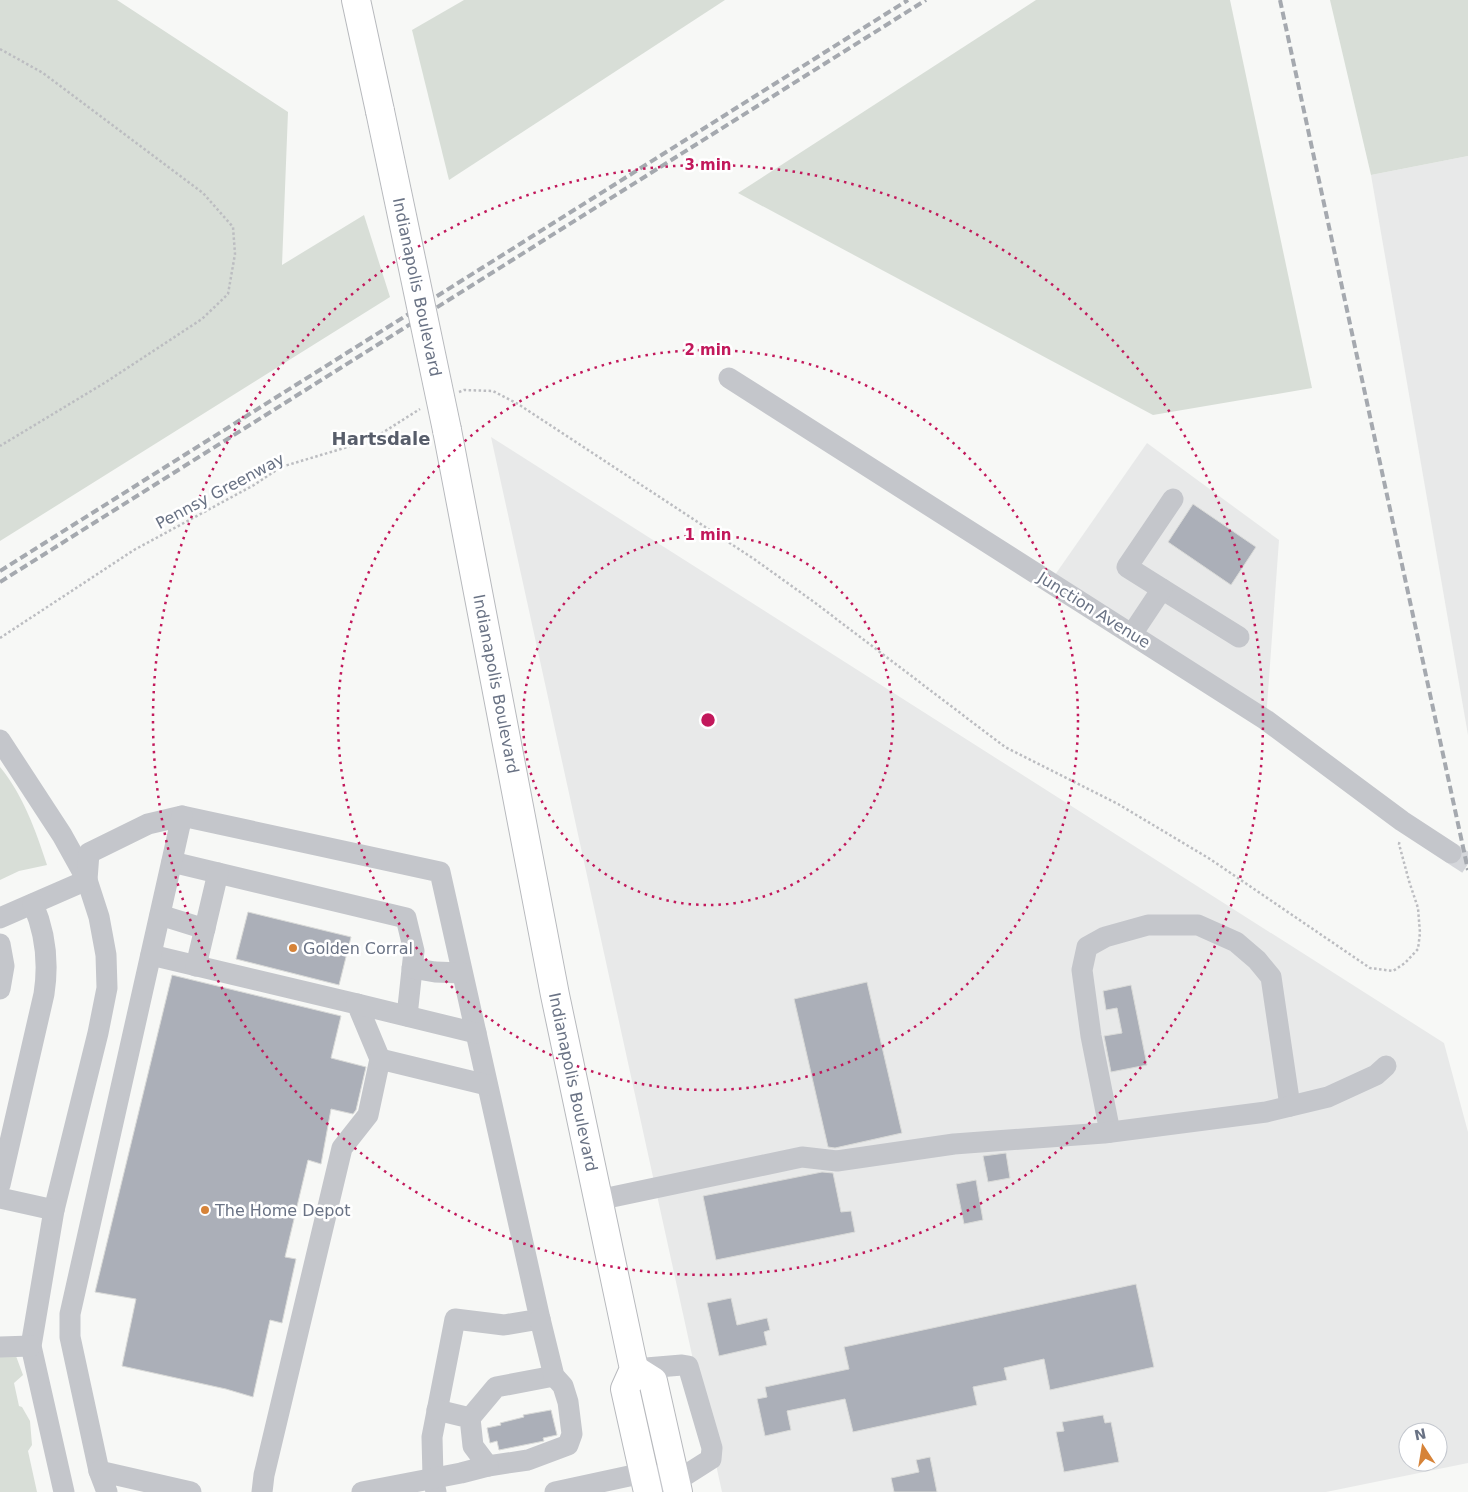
<svg xmlns="http://www.w3.org/2000/svg" width="1468" height="1492" font-family="'DejaVu Sans',sans-serif">
	<style>
		.built { fill: #e8e9e9; fill-rule: evenodd }
		.green { fill: #d8ded7 }
		.building { fill: #abafb8; stroke: #d9dad8 }
		.lines { fill: none; stroke-linecap: round; stroke-linejoin: round }
		.minor-tunnel { stroke: #d4d6da; stroke-width: 21; stroke-dasharray: 21 11; stroke-linecap: butt }
		.highway-casing { stroke: #b7b9bd; stroke-width: 30 }
		.path { stroke: #bcbdc1; stroke-width: 2.5; stroke-dasharray: 2.5 2.5; stroke-linecap: butt }
		.minor { stroke: #c4c6cb; stroke-width: 21 }
		.highway { stroke: #fff; stroke-width: 28 }
		.rail { stroke: #a5a9af; stroke-width: 4; stroke-dasharray: 8 4; stroke-linecap: butt }
		.highway-bridge-casing { stroke: #b7b9bd; stroke-width: 30; stroke-linecap: butt }
		.highway-bridge { stroke: #fff; stroke-width: 28 }
		.ring { fill: none; stroke: #c2185b; stroke-width: 2.5; stroke-dasharray: 2.5 5 }
		.poi-dot { fill: #d68338; stroke: #fff; stroke-width: 2 }
		.labels { text-anchor: middle; dominant-baseline: central; stroke-width: 5; stroke-linejoin: round; paint-order: stroke }
		.street-label { font-size: 16px; fill: #697284; stroke: #fff }
		.poi-label { font-size: 16px; fill: #697284; stroke: #fff; text-anchor: start }
		.neighbourhood-label { font-size: 18px; font-weight: bold; fill: #575d6a; stroke: #fff }
		.centre { fill: #c2185b; stroke: #fff; stroke-width: 2.5 }
		.ring-label { font-size: 15px; text-anchor: middle; font-weight: bold; fill: #c2185b; stroke: #fff; stroke-width: 5; stroke-linejoin: round; paint-order: stroke }
	</style>
	<rect width="100%" height="100%" fill="#f7f8f6"/>
	<g class="built">
		<polygon points="1468,156 1468,735 1371,175"/>
		<path d="M491,437L1444,1043L1468,1132V1463L1326,1492H722ZM1408,1432H1438V1462H1408Z"/>
		<polygon points="1147,443 1279,540 1266,720 1050,582"/>
	</g>
	<g class="green">
		<polygon points="0,0 117,0 288,112 282,265 364,215 390,297 0,541"/>
		<polygon points="464,0 725,0 449,180 412,30"/>
		<polygon points="1036,0 1230,0 1312,388 1153,415 738,193"/>
		<polygon points="1330,0 1468,0 1468,156 1371,175"/>
		<path d="M0,767C23,795 36,831 47,865L19,871L0,880Z"/>
		<polygon points="0,1354 16,1356 23,1375 14,1383 19,1406 22,1407 30,1421 32,1445 28,1451 37,1492 0,1492"/>
	</g>
	<g class="building">
		<polygon points="1193,504 1256,547 1231,585 1168,542"/>
		<polygon points="248,912 351,937 339,985 236,959"/>
		<polygon points="172,975 341,1016 331,1058 366,1067 356,1110 353,1114 331,1109 321,1164 308,1160 285,1257 296,1259 282,1323 270,1320 253,1397 226,1389 122,1366 136,1299 95,1292"/>
		<polygon points="867,982 902,1133 835,1148 828,1147 794,999"/>
		<polygon points="1131,985 1147,1065 1111,1072 1104,1036 1122,1033 1117,1008 1106,1010 1103,991"/>
		<polygon points="1006,1153 1010,1178 988,1182 983,1156"/>
		<polygon points="822,1172 833,1173 841,1212 851,1211 855,1232 716,1260 703,1196"/>
		<polygon points="976,1180 983,1220 964,1224 956,1184"/>
		<polygon points="1136,1284 1154,1367 1050,1390 1044,1359 1004,1368 1007,1380 973,1387 977,1405 853,1432 845,1399 787,1411 791,1430 765,1436 757,1399 767,1397 765,1387 849,1369 844,1347"/>
		<polygon points="731,1298 737,1325 767,1318 770,1330 764,1332 767,1345 719,1356 707,1303"/>
		<polygon points="551,1410 557,1435 543,1438 544,1441 499,1450 497,1441 490,1443 487,1428 501,1425 500,1423 524,1417 523,1415"/>
		<polygon points="1103,1415 1105,1423 1111,1422 1119,1462 1064,1472 1056,1432 1064,1431 1062,1422"/>
		<polygon points="930,1457 937,1492 894,1492 891,1478 919,1472 916,1460"/>
	</g>
	<g class="lines">
		<polyline class="minor-tunnel" points="1451,853 1468,864"/>
		<g class="highway-casing">
			<g id="highway">
				<polyline points="356,0 380,111"/>
				<polyline points="447,430 555,995 634,1369 625,1389 648,1492"/>
				<polyline points="634,1369 653,1381 678,1492"/>
			</g>
		</g>
		<g class="path">
			<polyline points="0,49 43,73 203,193 233,227 235,254 228,294 202,319 106,382 0,446"/>
			<polyline points="459,392 464,390 493,391 518,404 754,559 814,602 1005,747 1118,804 1210,859 1370,968 1393,971 1405,963 1418,949 1420,933 1418,908 1409,881 1399,844 1400,840"/>
			<polyline points="0,638 134,550 254,485 281,467 371,440 420,409"/>
		</g>
		<g class="minor">
			<polyline points="729,378 1266,720 1402,821 1451,853"/>
			<polyline points="1162,589 1239,637"/>
			<polyline points="1132,634 1162,589 1127,567 1173,499"/>
			<polyline points="0,740 62,835 87,880 99,917 106,955 107,988 98,1033 54,1210 31,1346 64,1492"/>
			<polyline points="172,862 406,918 414,951 407,1016"/>
			<polyline points="160,915 205,929"/>
			<polyline points="0,918 87,880 89,853 148,824 182,816 440,872 540,1319 504,1325 455,1319 432,1437 433,1477 436,1492"/>
			<polyline points="0,944 4,966 0,989"/>
			<polyline points="151,955 357,1004 380,1059 368,1115 342,1148 264,1475 262,1492"/>
			<polyline points="196,966 218,873"/>
			<polyline points="412,968 435,972 462,973"/>
			<polyline points="357,1004 476,1033"/>
			<polyline points="380,1059 487,1085"/>
			<polyline points="1110,1132 1091,1036 1082,970 1087,947 1105,937 1148,925 1198,925 1236,942 1257,960 1271,977 1290,1106"/>
			<path d="M0,1185L44,994C49,962 46,934 33,904"/>
			<polyline points="0,1198 54,1210"/>
			<polyline points="598,1200 802,1157 837,1161 954,1144 1104,1133 1266,1112 1328,1097 1376,1075 1386,1066"/>
			<polyline points="0,1347 31,1346"/>
			<polyline points="634,1369 682,1365 688,1366 712,1448 711,1459 659,1492"/>
			<polyline points="470,1418 496,1387 554,1376"/>
			<polyline points="488,1466 528,1460 568,1445 572,1434 568,1402 563,1386 554,1376 540,1319"/>
			<polyline points="99,1471 70,1337 70,1314 182,816"/>
			<polyline points="107,1492 99,1471 191,1492"/>
			<polyline points="362,1492 461,1473 488,1466 473,1446 470,1418 437,1410"/>
			<polyline points="555,1492 643,1473 657,1476"/>
		</g>
		<use href="#highway" class="highway"/>
		<g class="rail">
			<polyline points="1280,0 1468,870"/>
			<polyline points="0,571 908,0"/>
			<polyline points="0,582 926,0"/>
		</g>
		<g class="highway-bridge-casing">
			<polyline id="highway-bridge" points="380,111 447,430"/>
		</g>
		<use href="#highway-bridge" class="highway-bridge"/>
	</g>
	<g class="ring">
		<circle cx="708" cy="720" r="185"/>
		<circle cx="708" cy="720" r="370"/>
		<circle cx="708" cy="720" r="555"/>
	</g>
	<g class="poi-dot">
		<circle cx="293" cy="948" r="5"/>
		<circle cx="205" cy="1210" r="5"/>
	</g>
	<g class="labels">
		<g class="street-label">
			<text transform="translate(417 287) rotate(78)">Indianapolis Boulevard</text>
			<text transform="translate(220 491) rotate(-28)">Pennsy Greenway</text>
			<text transform="translate(1094 610) rotate(32)">Junction Avenue</text>
			<text transform="translate(496 684) rotate(79)">Indianapolis Boulevard</text>
			<text transform="translate(573 1082) rotate(78)">Indianapolis Boulevard</text>
		</g>
		<g class="poi-label">
			<text x="303" y="948">Golden Corral</text>
			<text x="215" y="1210">The Home Depot</text>
		</g>
		<g class="neighbourhood-label">
			<text x="381" y="438">Hartsdale</text>
		</g>
	</g>
	<circle cx="708" cy="720" r="8" class="centre"/>
	<g class="ring-label">
		<text x="708" y="170">3 min</text>
		<text x="708" y="355">2 min</text>
		<text x="708" y="540">1 min</text>
	</g>
	<g transform="translate(1423 1447) rotate(348)"><circle r="24" fill="#ffffff" stroke="#c3c7ce"/>
	<path d="M0-4L9 19L0 12L-9 19Z" fill="#d68338"/>
	<text y="-8" font-size="14" font-weight="bold" text-anchor="middle" fill="#697284">N</text>
	</g>
</svg>
